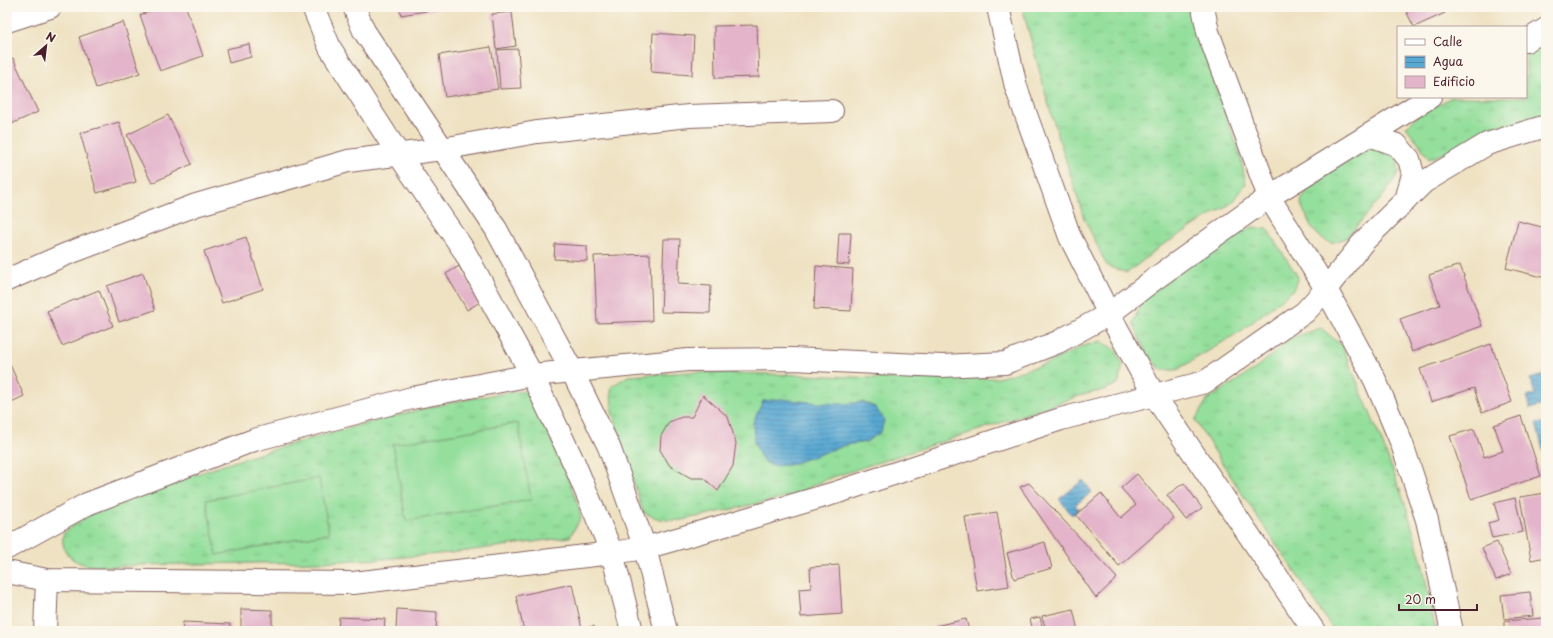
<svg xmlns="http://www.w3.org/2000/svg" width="1553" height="638" font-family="'Playpen Sans',sans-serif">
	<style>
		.grass { fill: url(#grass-tufts); stroke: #6f7f64 }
		.garden { fill: #94df9c; stroke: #6f7f64 }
		.water { fill: url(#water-rules); stroke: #52647f }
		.building { fill: #e3b4ca }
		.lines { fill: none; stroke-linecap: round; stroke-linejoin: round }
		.minor-casing { stroke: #846360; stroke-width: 24 }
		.minor { stroke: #fff; stroke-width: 22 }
	</style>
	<defs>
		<pattern id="grass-tufts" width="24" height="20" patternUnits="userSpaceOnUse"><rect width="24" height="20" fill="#94df9c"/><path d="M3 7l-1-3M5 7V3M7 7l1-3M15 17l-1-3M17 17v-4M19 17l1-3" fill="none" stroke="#81bf87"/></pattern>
		<pattern id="water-rules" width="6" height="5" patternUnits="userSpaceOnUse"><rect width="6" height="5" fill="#59a8d3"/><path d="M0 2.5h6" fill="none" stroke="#4c88ab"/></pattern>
	</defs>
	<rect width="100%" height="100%" fill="#fbf7ec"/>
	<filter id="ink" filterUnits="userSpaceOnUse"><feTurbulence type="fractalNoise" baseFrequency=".025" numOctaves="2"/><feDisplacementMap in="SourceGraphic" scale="8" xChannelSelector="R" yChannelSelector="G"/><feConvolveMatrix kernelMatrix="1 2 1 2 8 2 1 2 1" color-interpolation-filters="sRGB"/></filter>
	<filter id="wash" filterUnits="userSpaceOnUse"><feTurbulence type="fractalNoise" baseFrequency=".012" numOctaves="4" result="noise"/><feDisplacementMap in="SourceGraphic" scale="16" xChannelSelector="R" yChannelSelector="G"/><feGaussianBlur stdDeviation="0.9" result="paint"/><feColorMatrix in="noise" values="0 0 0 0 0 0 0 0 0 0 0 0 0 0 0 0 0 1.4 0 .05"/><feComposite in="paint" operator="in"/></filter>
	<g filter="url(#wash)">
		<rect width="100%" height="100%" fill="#efe2c3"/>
		<g class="grass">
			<polygon points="1022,7 1188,7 1240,155 1246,184 1233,202 1161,246 1127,273 1107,266 1084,218 1050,110"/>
			<polygon points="1546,43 1546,116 1492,131 1451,151 1429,159 1418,142 1406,127 1419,115 1452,97 1526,97 1526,55"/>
			<path d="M1374,142L1397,157L1399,172L1383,196L1346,238L1331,243C1318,237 1312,231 1307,217C1305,213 1301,207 1301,203C1303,184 1358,152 1374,142Z"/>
			<polygon points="1253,227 1267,229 1298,277 1293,290 1241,331 1177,370 1161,370 1146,353 1133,323 1143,298 1219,243"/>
			<path d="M1321,328L1342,346L1380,437L1406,506L1422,563L1436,631H1334C1288,560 1239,492 1195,420L1207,400L1258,367L1291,338Z"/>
			<path d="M1101,341L1116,350L1123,365L1118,384L1104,390L1082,395L988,427L830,478L788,497L682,520C666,521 658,520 643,512L612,412L611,387L628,376L690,372L805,375L895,379L998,378L1049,363L1080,347Z"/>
			<path d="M526,391L539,409L575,496L581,517L570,537L451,553L381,559L317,562L138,565C112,567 58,574 63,534C91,508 131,498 166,485C237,459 310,438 383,419C430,407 477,395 526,391Z"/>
		</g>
		<g class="garden">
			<polygon points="518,423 531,500 406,521 393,444"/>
			<polygon points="319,478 329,533 217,555 206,500"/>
		</g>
		<g class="water">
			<polygon points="1543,167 1546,167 1546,199 1542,198"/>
			<polygon points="1543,375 1546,382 1546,404 1530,409 1527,397 1535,394 1530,379"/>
			<polygon points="781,399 819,403 845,404 862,402 875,407 884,420 881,432 866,442 846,445 789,465 773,466 763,461 754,443 753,422 763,401"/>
			<polygon points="1546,422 1546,457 1545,457 1536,424"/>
			<polygon points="1083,480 1092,492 1075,505 1079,509 1072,515 1059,499"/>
		</g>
		<g id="blocks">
			<g class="building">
				<polygon points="162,7 186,7 203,56 160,71 140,15"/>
				<polygon points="399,7 445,7 445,8 401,15"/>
				<polygon points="1404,7 1442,7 1445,13 1414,27"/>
				<polygon points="512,12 516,46 496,49 492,14"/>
				<polygon points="123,22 140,73 96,88 79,37"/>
				<polygon points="757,25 759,77 715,78 714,26"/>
				<polygon points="653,33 694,36 692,75 651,72"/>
				<polygon points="249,44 251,57 229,63 226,49"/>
				<polygon points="491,47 498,89 445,97 439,55"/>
				<polygon points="518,49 521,88 500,89 497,50"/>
				<polygon points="13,58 38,112 7,126 7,61"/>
				<polygon points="168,115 192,164 152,183 127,135"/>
				<polygon points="119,122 136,182 97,193 80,133"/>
				<polygon points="1518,221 1546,228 1546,278 1506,268"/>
				<polygon points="839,233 851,233 849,265 837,264"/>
				<polygon points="246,237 263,289 222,303 204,251"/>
				<polygon points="664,239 680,239 678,284 711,286 710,313 661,312"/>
				<polygon points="555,244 587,246 587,261 554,259"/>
				<polygon points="650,254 652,321 597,323 594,256"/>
				<polygon points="1460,265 1482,326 1412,352 1400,319 1440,305 1429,275"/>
				<polygon points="459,266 480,302 467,310 446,274"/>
				<polygon points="816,266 853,269 851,311 814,309"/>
				<polygon points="143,273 155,310 119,322 107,286"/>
				<polygon points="99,290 113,326 62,346 47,311"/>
				<polygon points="1491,344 1512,402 1482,413 1474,388 1431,402 1420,369"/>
				<polygon points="7,358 24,396 7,404"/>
				<polygon points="703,395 728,417 736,443 733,466 718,491 704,478 691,478 670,466 660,450 661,436 669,422 682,417 692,417"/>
				<polygon points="1521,416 1541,476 1471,499 1450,436 1474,429 1484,457 1503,451 1494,425"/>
				<polygon points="1137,474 1174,518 1119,566 1076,515 1101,493 1121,518 1136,505 1121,488"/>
				<polygon points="1029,483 1117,578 1096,598 1020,487"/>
				<polygon points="1184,483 1202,508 1186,520 1167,495"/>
				<polygon points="1546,493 1546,557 1531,560 1520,497"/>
				<polygon points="1515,498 1523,532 1492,538 1488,523 1499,520 1494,503"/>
				<polygon points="997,512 1009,586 977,591 965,517"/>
				<polygon points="1045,542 1052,568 1014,579 1007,553"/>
				<polygon points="1497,542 1511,574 1496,580 1482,548"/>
				<polygon points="839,565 842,614 801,617 799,589 811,588 810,567"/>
				<polygon points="572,584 582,629 594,626 595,631 524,631 516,596"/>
				<polygon points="1542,586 1546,586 1546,631 1504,631 1504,621 1544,618"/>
				<polygon points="1530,592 1533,616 1504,619 1501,595"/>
				<polygon points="241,609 272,610 272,631 241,631"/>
				<polygon points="397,609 437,612 436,631 396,631"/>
				<polygon points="1073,609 1078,631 1046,631 1042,616"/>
				<polygon points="339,617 385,619 384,631 338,631"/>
				<polygon points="1040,617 1043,631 1033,631 1030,619"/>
				<polygon points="966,619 969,631 936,631 935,626"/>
				<polygon points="183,622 230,624 230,631 182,631"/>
			</g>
		</g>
	</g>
	<g filter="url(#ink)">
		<use href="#blocks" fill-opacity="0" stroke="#846360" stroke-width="1"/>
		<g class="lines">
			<g class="minor-casing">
				<g id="minor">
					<polyline points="313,7 330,48 399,155 463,249 532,375 574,463 612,553 632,631"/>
					<polyline points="354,7 364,31 496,229 572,371 609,447 645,548 666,631"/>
					<polyline points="998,7 1016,87 1070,237 1109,314 1154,395 1314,631"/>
					<polyline points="1203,7 1208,32 1269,197 1326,289 1375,380 1402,444 1427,520 1452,631"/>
					<polyline points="7,21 50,7"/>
					<polyline points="1526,41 1546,29"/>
					<polyline points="1369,135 1397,145 1409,159 1413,174 1406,200"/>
					<polyline points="7,280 64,255 196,205 348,161 442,149 537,132 689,116 832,111"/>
					<polyline points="7,548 87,504 254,440 412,398 532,375 688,360 792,359 942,366 1005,363 1058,342 1109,314 1156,278 1269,197 1430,97"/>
					<polyline points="7,572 47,580 353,583 612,553 645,548 736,522 838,492 1061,419 1205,382 1305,312 1326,289 1364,241 1424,182 1487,144 1546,126"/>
					<polyline points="45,631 47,580"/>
				</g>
			</g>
			<use href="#minor" class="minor"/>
		</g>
	</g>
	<rect width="1553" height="638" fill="none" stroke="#fbf7ec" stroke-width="24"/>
	<rect x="1397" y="26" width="130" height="72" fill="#fbf7ec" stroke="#b4a19f"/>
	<rect x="1405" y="39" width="20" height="6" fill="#ffffff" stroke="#b4a19f"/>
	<text x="1433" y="46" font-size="12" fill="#4a1f2b">Calle</text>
	<rect x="1405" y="56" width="20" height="12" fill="url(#water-rules)" stroke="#b4a19f"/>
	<text x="1433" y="66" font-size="12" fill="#4a1f2b">Agua</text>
	<rect x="1405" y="76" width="20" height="12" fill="#e3b4ca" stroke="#b4a19f"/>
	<text x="1433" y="86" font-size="12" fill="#4a1f2b">Edificio</text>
	<g transform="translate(46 46) rotate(28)" stroke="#fbf7ec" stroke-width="3" paint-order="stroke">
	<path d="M0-3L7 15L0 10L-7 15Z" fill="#4a1f2b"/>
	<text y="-6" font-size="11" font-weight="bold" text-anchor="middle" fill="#4a1f2b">N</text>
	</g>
	<path d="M1399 604v6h78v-6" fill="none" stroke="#4a1f2b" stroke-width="2"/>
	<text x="1405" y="604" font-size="12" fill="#4a1f2b" stroke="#fbf7ec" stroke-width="3" paint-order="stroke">20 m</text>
</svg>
